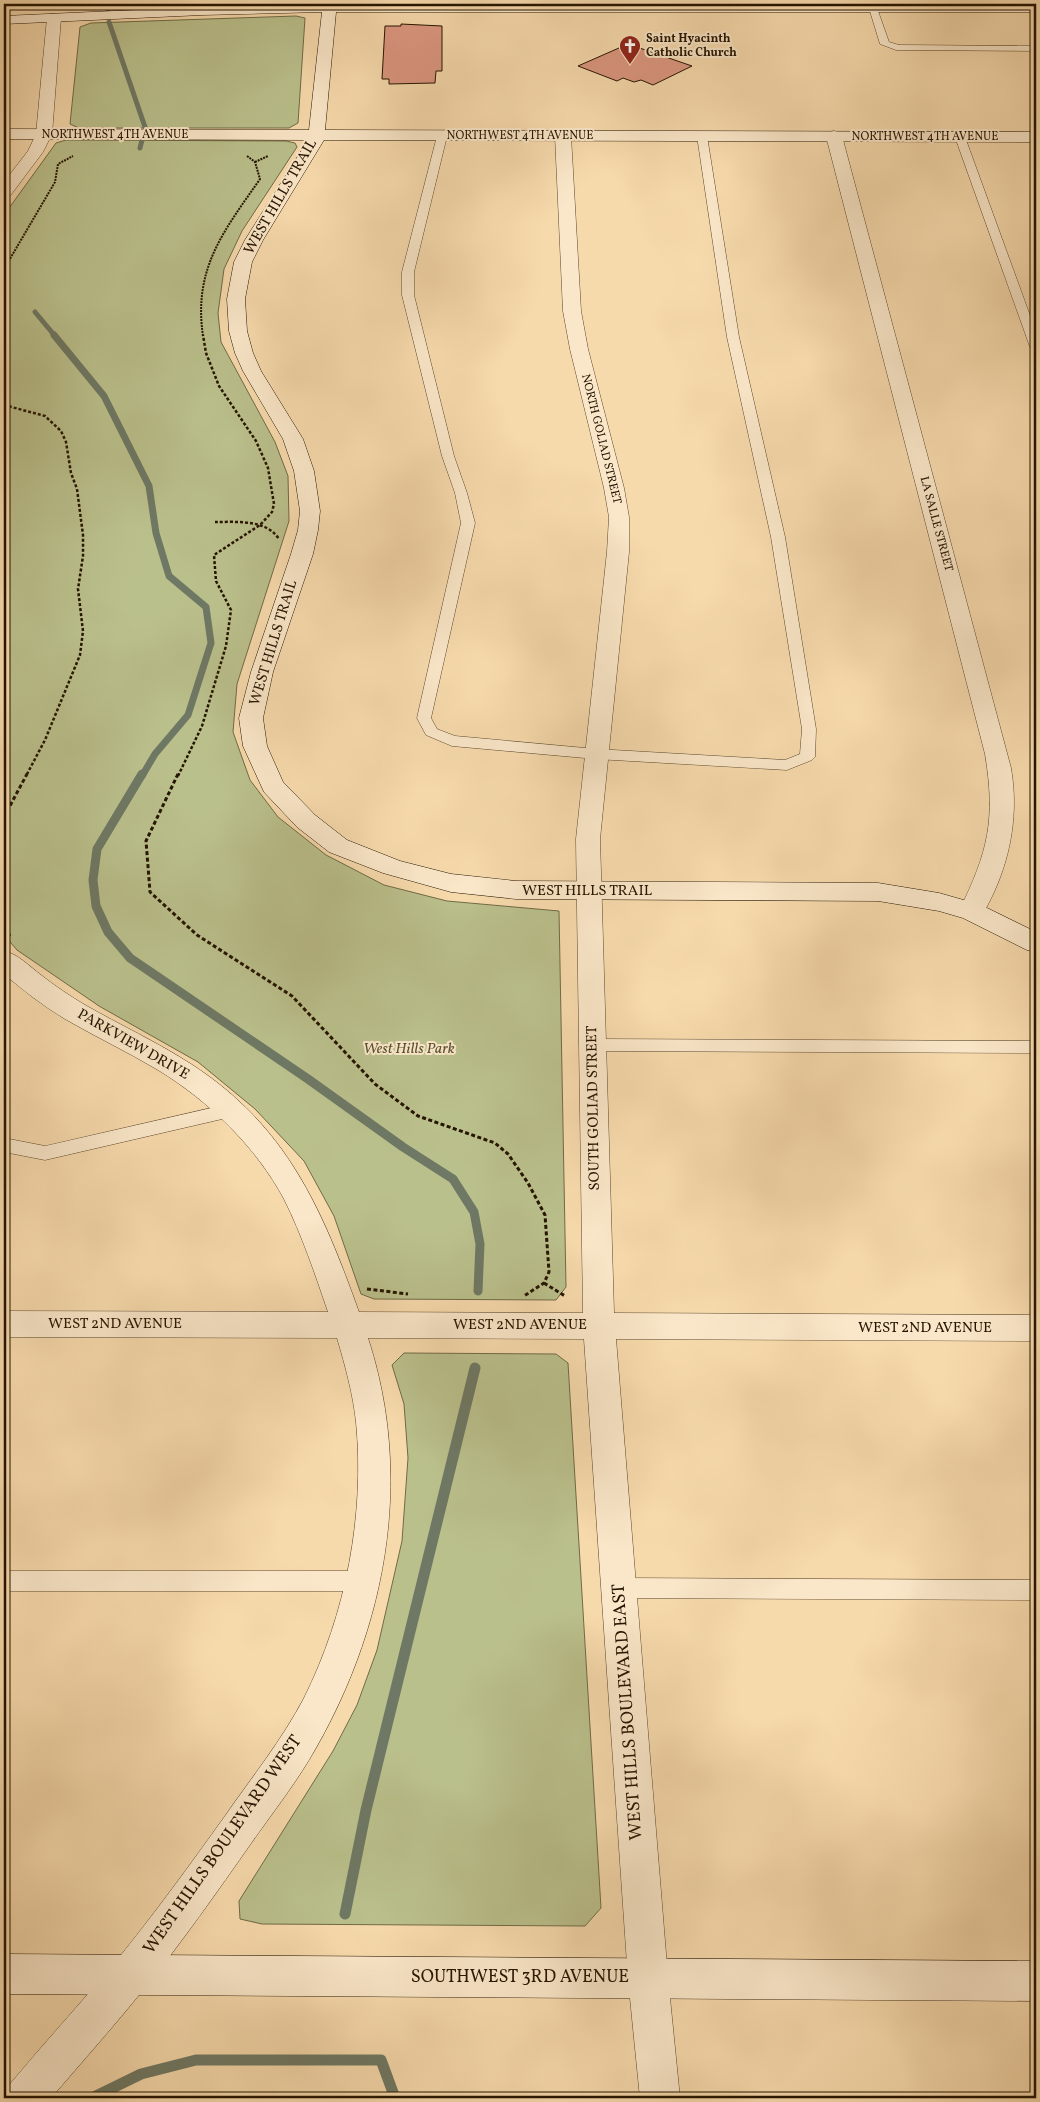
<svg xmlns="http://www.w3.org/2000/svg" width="1040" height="2102" font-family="Vollkorn,serif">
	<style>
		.green { fill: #bac08c; stroke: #706a46 }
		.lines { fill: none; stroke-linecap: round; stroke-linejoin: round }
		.stream-far3 { stroke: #6e7864; stroke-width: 5 }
		.stream-far2 { stroke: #6e7864; stroke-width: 7 }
		.stream-far1 { stroke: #6e7864; stroke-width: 9 }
		.stream { stroke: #6e7864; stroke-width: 11 }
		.building { fill: #dc9781; stroke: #251400 }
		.lane-casing { stroke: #5a462b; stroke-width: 1 }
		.street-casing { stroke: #5a462b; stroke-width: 1 }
		.secondary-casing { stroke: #251400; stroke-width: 1 }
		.highway-casing { stroke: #251400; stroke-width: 1 }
		.path-far2 { stroke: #251400; stroke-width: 2; stroke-dasharray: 2 1; stroke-linecap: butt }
		.path-far1 { stroke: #251400; stroke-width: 2.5; stroke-dasharray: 3 2; stroke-linecap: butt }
		.path { stroke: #251400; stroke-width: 3; stroke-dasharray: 4 2.5; stroke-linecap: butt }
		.lane { fill: #fae7c9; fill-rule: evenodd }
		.street { fill: #fae7c9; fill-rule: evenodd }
		.secondary { fill: #fae7c9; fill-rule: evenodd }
		.highway { fill: #f7daac; fill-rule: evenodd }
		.labels { text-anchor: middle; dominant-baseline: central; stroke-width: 4; stroke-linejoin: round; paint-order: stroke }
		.far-poi-label { font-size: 12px; font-weight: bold; fill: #251400; stroke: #fae7c9; text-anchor: start }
		.far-street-label { font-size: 12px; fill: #251400; stroke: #fae7c9 }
		.street-label { font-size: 15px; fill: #251400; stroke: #fae7c9 }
		.park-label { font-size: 15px; font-style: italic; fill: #595031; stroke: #fae7c9 }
		.near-street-label { font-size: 18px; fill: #251400; stroke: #fae7c9 }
	</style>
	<rect width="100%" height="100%" fill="#f7daac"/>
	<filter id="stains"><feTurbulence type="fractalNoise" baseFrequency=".004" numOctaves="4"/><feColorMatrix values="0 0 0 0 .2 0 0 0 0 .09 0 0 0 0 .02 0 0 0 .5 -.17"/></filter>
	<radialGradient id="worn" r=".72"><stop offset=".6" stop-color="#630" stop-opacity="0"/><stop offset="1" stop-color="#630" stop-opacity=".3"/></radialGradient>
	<g class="green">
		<polygon points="296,16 305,18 298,123 289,128 79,128 70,124 80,27 91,23"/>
		<polygon points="66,140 286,141 295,143 297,147 242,231 224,269 218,313 221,342 275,442 288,476 289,521 237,684 233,732 250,780 278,817 326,855 384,885 447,901 559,911 566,1287 556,1300 374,1299 361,1294 334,1216 304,1161 255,1109 198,1062 99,1006 17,950 4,935 4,215 56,143"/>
		<polygon points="404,1353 556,1354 568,1363 601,1908 585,1926 262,1924 240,1919 239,1901 333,1751 357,1705 377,1650 402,1541 408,1458 404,1404 392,1365"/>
	</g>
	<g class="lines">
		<g class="stream-far3">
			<polyline points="108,6 108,10"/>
			<polyline points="109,22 146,130"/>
			<polyline points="140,148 142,140"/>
			<polyline points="35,312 55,336"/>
		</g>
		<polyline class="stream-far2" points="54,335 104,396 149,486 156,533 169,576 206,607 211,643 188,715 155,754 142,776"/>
		<polyline class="stream-far1" points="142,774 97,849 93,880 96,906 108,932 130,958 308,1079 403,1147 453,1179 474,1212 480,1244 478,1291"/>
		<g class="stream">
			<polyline points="345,1914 366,1810 475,1368"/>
			<polyline points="92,2098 141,2074 196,2060 381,2060 395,2098"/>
		</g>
	</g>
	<g class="building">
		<polygon points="401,24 442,26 442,71 436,71 435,83 389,84 389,79 382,79 385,26 401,26"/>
		<polygon points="628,44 692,66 653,85 641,80 634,82 623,78 617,81 578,66"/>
	</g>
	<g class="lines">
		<g class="lane-casing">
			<g id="lane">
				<polygon points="873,5 877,8 889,42 899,45 1034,46 1036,47 1036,51 896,50 880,44 869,8"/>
				<polygon points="442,133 447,136 414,272 414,295 454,456 467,493 475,523 431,718 437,729 455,736 596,749 785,760 800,754 802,729 771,537 727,337 697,136 702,133 707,136 739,337 785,537 816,729 815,757 812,760 787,770 596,759 452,746 426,735 417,718 461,523 455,493 442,456 402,295 402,272 437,136"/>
				<polygon points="960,134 965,137 1036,332 1036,350 1030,347 955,137"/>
				<polygon points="593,1039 1036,1041 1036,1053 593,1051 587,1050 584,1045 587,1040"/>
				<polygon points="229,1104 235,1106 238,1111 235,1116 45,1160 4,1152 4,1138 45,1146"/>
				<polygon points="4,1571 362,1571 370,1574 373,1581 370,1588 362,1591 4,1591"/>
				<polygon points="619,1578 1036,1580 1036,1600 619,1598 611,1595 608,1588 611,1581"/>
			</g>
		</g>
		<g class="street-casing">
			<g id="street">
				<polygon points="54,14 59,15 61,18 52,134 43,152 10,196 4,198 4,182 28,151 36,134 47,18 49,15"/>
				<path d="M563,131L569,133L571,136L581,311L588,349L624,488L629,517V552L600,839L614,1313L1036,1315V1341L616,1339L668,1978L680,2098H640L628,1978L584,1339L368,1338C415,1481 385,1633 309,1760C292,1788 271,1815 252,1842C217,1892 182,1942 144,1989C114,2026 82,2062 51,2098H4L10,2084C45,2042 82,2002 117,1960C155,1913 190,1865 225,1816C252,1777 282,1740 304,1698C346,1614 365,1515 356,1422C353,1394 345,1365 337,1338L4,1337V1311L328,1312C315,1274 302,1235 284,1199C256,1147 209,1101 158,1070C128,1052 96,1037 65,1019C43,1006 23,990 4,974V951C18,954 29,966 41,975C55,986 70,996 85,1005C120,1025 157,1042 191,1064C287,1126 322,1209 359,1312L583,1313L576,839L607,552L609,517L604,488L570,349L563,311L555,136L557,133Z"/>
				<path d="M834,131L840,133L842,136L1011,768C1020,820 1008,872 981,917L972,920L963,917L959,911C988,852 996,820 985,754L826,136L828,133Z"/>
			</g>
		</g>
		<g class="secondary-casing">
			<g id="secondary">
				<polygon points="323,4 1036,4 1036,12 336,12 325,130 1036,132 1036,142 324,140 263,240 252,262 245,299 247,331 253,353 261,371 303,439 314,471 320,511 318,530 313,554 273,672 263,718 267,746 283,782 315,815 347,840 400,861 451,874 516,881 878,883 939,893 981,905 1036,932 1036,952 1027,950 963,918 939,911 878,901 516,899 451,892 383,873 329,852 297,827 264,792 243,746 239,718 251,672 291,554 298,530 300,511 294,471 283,439 243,371 235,353 229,331 227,299 234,262 245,240 308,140 4,139 4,129 309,130 322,12 202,15 4,24 4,16 202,7"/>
				<polygon points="4,1954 1036,1961 1036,2001 4,1994"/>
			</g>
		</g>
		<g class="highway-casing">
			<polygon id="highway" points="984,4 1036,4 1036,10 991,8"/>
		</g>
		<g class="path-far2">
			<polyline points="255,162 268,156"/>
			<polyline points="4,269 55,182 58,164 73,156"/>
			<path d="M203,336C193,268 224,231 260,179L255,162L247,156"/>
		</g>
		<g class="path-far1">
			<polyline points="4,405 45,416 61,431 66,442 71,473 77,489 83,535 83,556 78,589 83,631 80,655 45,740 26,776"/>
			<path d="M215,522C236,522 266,519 279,539"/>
			<polyline points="178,776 202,726 226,646 231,610 216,581 214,555 260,525 272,512 274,504 268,468 256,441 219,386 206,353 203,335"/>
		</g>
		<g class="path">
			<polyline points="178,774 146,841 150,892 197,935 292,996 375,1084 418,1116 495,1143 508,1154 528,1183 545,1215 549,1272 544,1283 524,1296"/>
			<polyline points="4,817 27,774"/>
			<polyline points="4,929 10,936"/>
			<polyline points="544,1283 565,1296"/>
			<polyline points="367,1289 408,1294"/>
		</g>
		<use href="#lane" class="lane"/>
		<use href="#street" class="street"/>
		<use href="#secondary" class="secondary"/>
		<use href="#highway" class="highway"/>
	</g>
	<defs>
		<g id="church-pin" transform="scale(1.125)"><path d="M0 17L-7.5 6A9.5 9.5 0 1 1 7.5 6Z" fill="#8f2418" stroke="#fae7c9"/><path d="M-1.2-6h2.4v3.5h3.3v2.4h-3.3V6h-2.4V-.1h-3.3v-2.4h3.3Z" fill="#fff"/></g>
	</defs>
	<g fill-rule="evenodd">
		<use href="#church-pin" x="630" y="46"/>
	</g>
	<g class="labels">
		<g class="far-poi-label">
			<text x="646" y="39">Saint Hyacinth<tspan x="646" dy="14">Catholic Church</tspan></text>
		</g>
		<g class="far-street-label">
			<text x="115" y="135">NORTHWEST 4TH AVENUE</text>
			<text x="520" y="136">NORTHWEST 4TH AVENUE</text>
			<text x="925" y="137">NORTHWEST 4TH AVENUE</text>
			<text transform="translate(601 439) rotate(76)">NORTH GOLIAD STREET</text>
			<text transform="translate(936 524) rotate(75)">LA SALLE STREET</text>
		</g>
		<g class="street-label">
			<text transform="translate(281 197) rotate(-60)">WEST HILLS TRAIL</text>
			<text transform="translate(274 643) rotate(-73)">WEST HILLS TRAIL</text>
			<text x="587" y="891">WEST HILLS TRAIL</text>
			<text transform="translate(133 1045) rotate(30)">PARKVIEW DRIVE</text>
			<text transform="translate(594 1108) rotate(-91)">SOUTH GOLIAD STREET</text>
			<text x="115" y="1324">WEST 2ND AVENUE</text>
			<text x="520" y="1325">WEST 2ND AVENUE</text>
			<text x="925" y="1328">WEST 2ND AVENUE</text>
		</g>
		<g class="park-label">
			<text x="409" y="1049">West Hills Park</text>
		</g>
		<g class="near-street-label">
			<text transform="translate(628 1712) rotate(-94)">WEST HILLS BOULEVARD EAST</text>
			<text transform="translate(223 1845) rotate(-55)">WEST HILLS BOULEVARD WEST</text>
			<text x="520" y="1977">SOUTHWEST 3RD AVENUE</text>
		</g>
	</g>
	<rect width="1040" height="2102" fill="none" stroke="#f7daac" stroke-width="20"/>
	<rect x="5" y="5" width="1030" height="2092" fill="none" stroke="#251400" stroke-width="2.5"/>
	<rect x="10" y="10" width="1020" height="2082" fill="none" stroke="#251400"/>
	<rect width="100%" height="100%" filter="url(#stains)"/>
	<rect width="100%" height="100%" fill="url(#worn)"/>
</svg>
